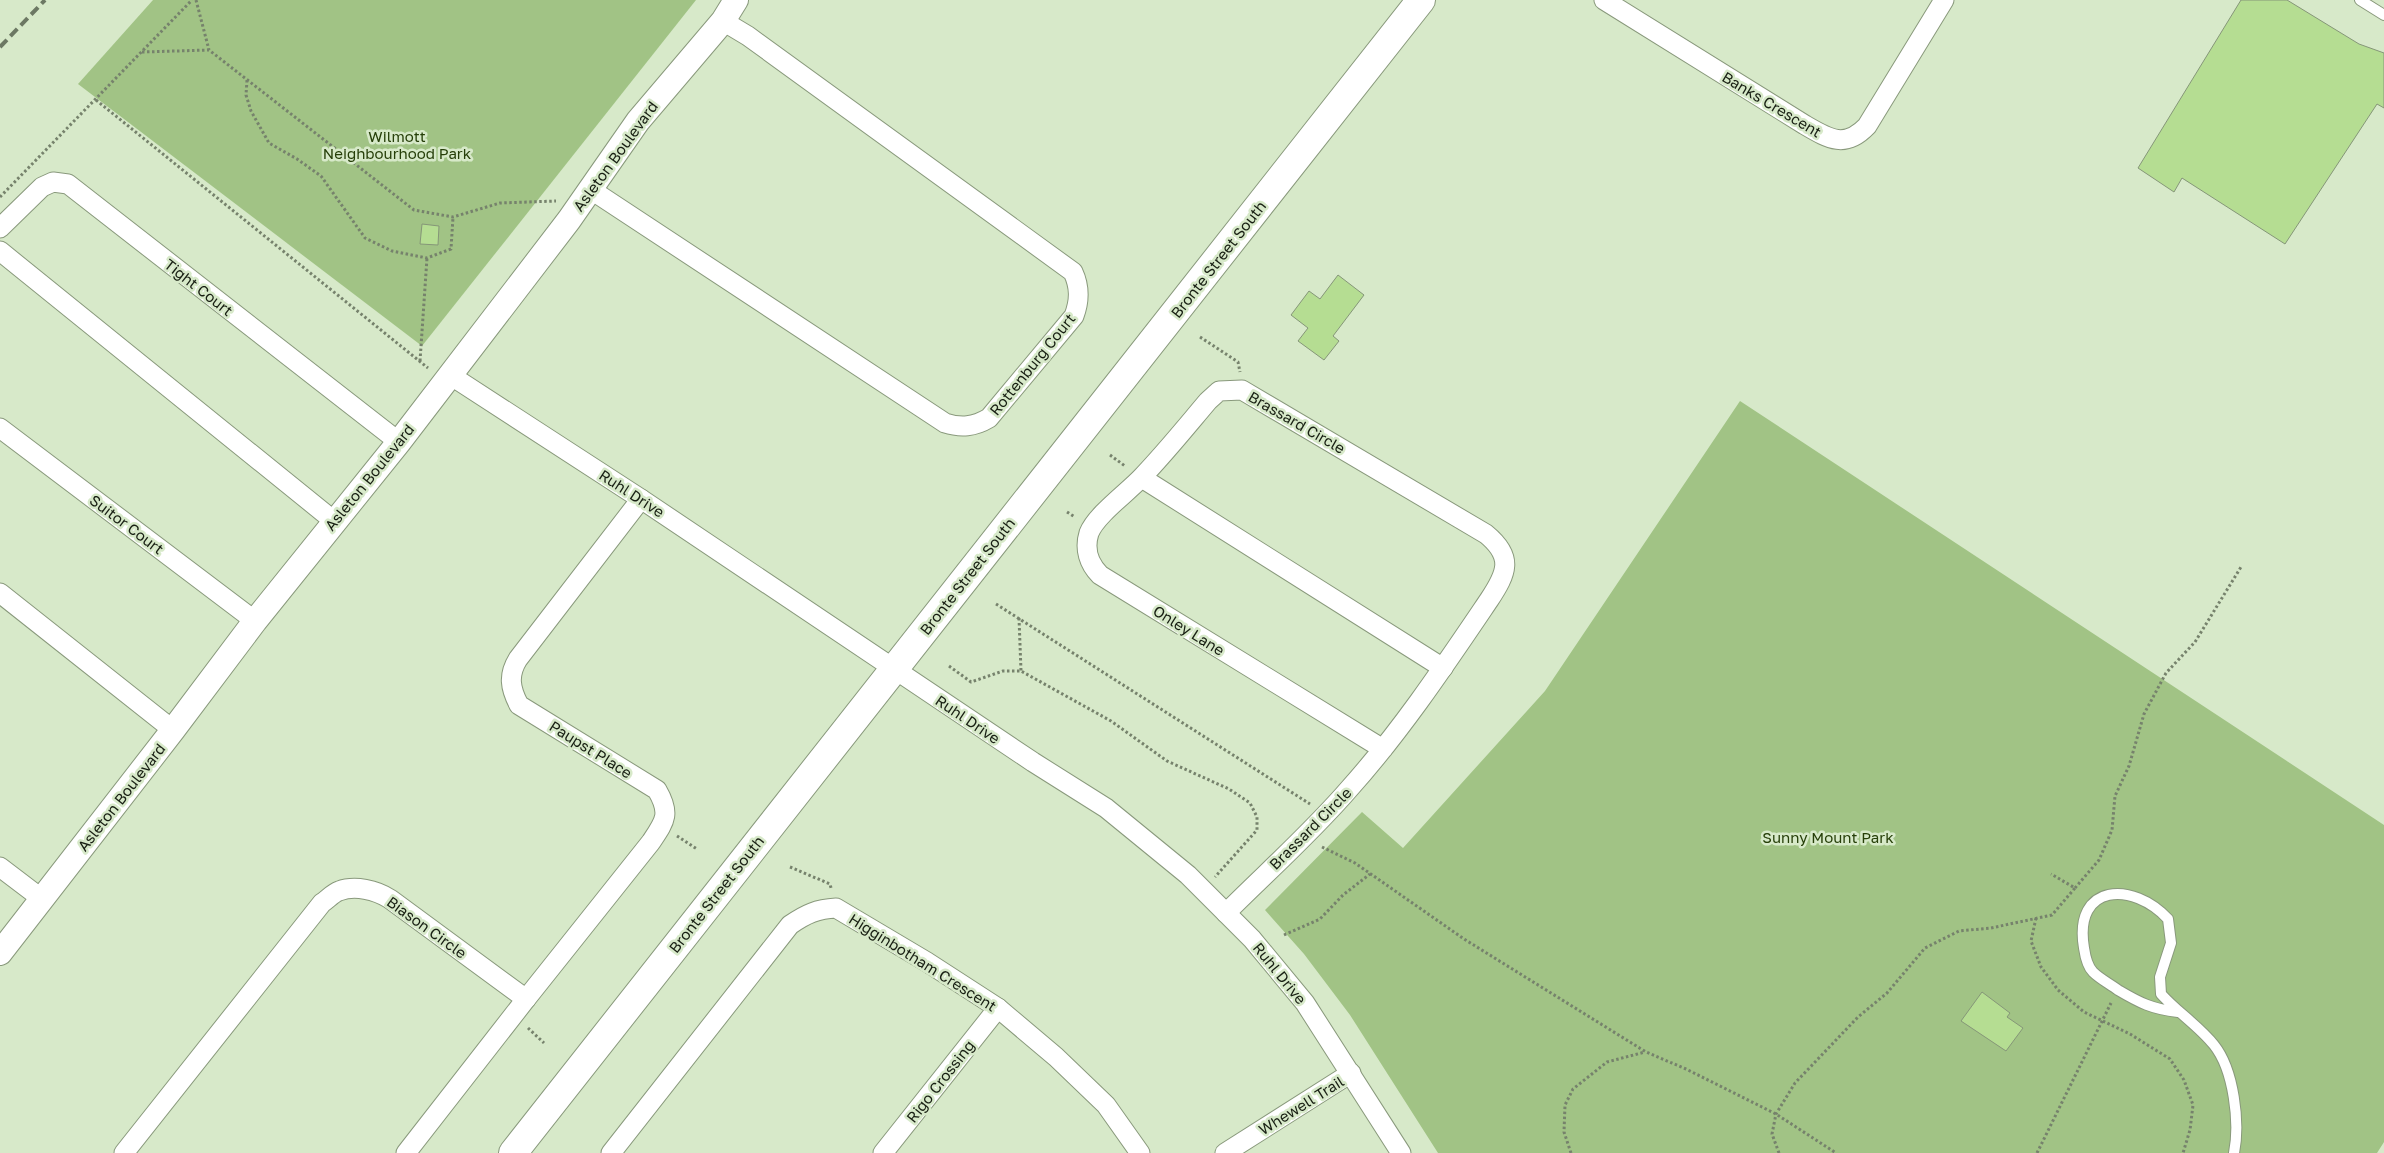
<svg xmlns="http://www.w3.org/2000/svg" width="2384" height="1153" font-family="'Golos Text',sans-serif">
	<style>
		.green { fill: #a1c385 }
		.building { fill: #b5dd92; stroke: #859678 }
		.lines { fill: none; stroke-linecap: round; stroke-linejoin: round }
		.service-casing { stroke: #89997c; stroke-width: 12 }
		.minor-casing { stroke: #89997c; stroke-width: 21 }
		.tertiary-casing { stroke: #89997c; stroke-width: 26 }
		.secondary-casing { stroke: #89997c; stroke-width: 30 }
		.path { stroke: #76826c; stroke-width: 3; stroke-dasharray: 2.5 2.5; stroke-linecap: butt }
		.service { stroke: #fff; stroke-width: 10 }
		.minor { stroke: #fff; stroke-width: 19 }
		.tertiary { stroke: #fff; stroke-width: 24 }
		.secondary { stroke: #fff; stroke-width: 28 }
		.rail { stroke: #6c7863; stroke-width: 4; stroke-dasharray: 10 5; stroke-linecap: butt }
		.labels { text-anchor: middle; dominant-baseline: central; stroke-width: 5; stroke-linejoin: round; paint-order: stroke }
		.street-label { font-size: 15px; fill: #181f13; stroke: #d7e9c9 }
		.park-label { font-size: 15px; fill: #263f09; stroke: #d7e9c9 }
	</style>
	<rect width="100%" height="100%" fill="#d7e9c9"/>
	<g class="green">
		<polygon points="153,0 696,0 422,346 78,84"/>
		<polygon points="1740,401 2384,825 2384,1142 2377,1153 1438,1153 1350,1015 1304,954 1265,910 1362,812 1403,848 1545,691"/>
	</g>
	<g class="building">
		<polygon points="2241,0 2287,0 2359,44 2384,53 2384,108 2377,104 2285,244 2182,178 2174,192 2138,168"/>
		<polygon points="422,224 439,226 438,245 420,244"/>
		<polygon points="1338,275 1364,295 1333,336 1339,341 1324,360 1298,341 1308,328 1291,315 1309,291 1320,299"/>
		<polygon points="1982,992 2010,1013 2007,1017 2023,1028 2006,1051 1961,1021"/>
	</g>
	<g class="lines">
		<g class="service-casing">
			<g id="service">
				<polyline points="2360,0 2384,15"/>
				<path d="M2178,1012C2152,1009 2140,1003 2118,990C2110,984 2100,979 2093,972C2088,967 2085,955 2084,948C2073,883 2133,881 2168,919L2171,943L2160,977L2161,994C2177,1012 2199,1026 2214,1045C2234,1070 2240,1123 2234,1153"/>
			</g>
		</g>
		<g class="minor-casing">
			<g id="minor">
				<path d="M1604,0L1805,125C1829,139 1845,149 1867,126L1944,0"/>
				<path d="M590,189L945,423C961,428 974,427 989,418L1074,316C1080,300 1080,287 1073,272L748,36L723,21"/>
				<polyline points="0,228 42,187 53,182 68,184 399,442"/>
				<polyline points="0,251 334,521"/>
				<polyline points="450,375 641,499 1033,762 1106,808 1188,875 1252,939 1305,1003 1401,1153"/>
				<polyline points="0,428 255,621"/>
				<polyline points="1142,478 1443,668"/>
				<polyline points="0,593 173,730"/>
				<polyline points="0,867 42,899"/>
				<path d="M1226,913C1267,872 1311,833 1349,789C1401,731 1445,665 1489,600C1507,573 1514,557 1486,534L1242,390L1219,391L1208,401C1186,427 1165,453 1142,477C1128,492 1096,515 1089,533C1084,549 1089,564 1100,575L1383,749"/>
				<path d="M526,999L651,842C665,821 671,814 657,790L519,705C510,688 508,675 518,659L641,499"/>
				<path d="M124,1153L322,903C327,900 333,893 339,891C355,885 376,890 390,899L526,999L406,1153"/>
				<path d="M611,1153L790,925C806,914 817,909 836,908L927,962L998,1008L1056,1057L1106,1105L1140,1153"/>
				<polyline points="883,1153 998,1008"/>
				<polyline points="1225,1153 1351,1073"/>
			</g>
		</g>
		<g class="tertiary-casing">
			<polyline id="tertiary" points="0,953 173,730 255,621 399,442 569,220 638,121 723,21 736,0"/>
		</g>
		<g class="secondary-casing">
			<polyline id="secondary" points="513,1153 1421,0"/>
		</g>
		<g class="path">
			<polyline points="196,0 209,50"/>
			<polyline points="142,52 209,50 414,210 453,217 500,203 556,201"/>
			<polyline points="247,80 246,95 251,111 269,143 297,159 321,176 365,238 392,251 427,258 451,249 453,217"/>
			<polyline points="96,100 428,368"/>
			<polyline points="0,197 192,0"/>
			<polyline points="1200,337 1238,362 1240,372"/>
			<polyline points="420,361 427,258"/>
			<polyline points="1110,455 1125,466"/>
			<polyline points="1067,512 1075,517"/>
			<polyline points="996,604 1310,804"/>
			<polyline points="1019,618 1021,671"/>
			<polyline points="949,666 971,682 1003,671 1021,671 1111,721 1167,761 1229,789 1250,803 1257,817 1257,830 1215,877"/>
			<polyline points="677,836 697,849"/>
			<polyline points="1322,847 1355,863 1464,939 1646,1052 1686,1069 1776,1114 1836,1153"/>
			<polyline points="790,867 830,884 831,888"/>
			<polyline points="2075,888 2099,860 2112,830 2115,796 2129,766 2144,714 2166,673 2195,642 2241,567"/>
			<polyline points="2036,918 2031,941 2041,967 2058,990 2084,1012 2130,1034 2170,1059 2184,1080 2193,1105 2190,1130 2183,1153"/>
			<polyline points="1284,935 1320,919 1343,895 1370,874"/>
			<polyline points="528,1028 544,1043"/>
			<polyline points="1571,1153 1564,1132 1565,1105 1573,1089 1607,1062 1645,1052"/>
			<polyline points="1779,1153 1772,1134 1776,1114 1795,1083 1858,1017 1887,993 1925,948 1959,931 1991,928 2052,915 2075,888 2051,874"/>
			<polyline points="2037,1153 2111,1003"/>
		</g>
		<use href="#service" class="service"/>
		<use href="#minor" class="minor"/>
		<use href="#tertiary" class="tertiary"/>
		<use href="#secondary" class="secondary"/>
		<polyline class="rail" points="0,47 45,0"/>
	</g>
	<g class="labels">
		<g class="street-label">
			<text transform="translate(1772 104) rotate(31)">Banks Crescent</text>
			<text transform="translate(615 156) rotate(-54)">Asleton Boulevard</text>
			<text transform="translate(1218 259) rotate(-52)">Bronte Street South</text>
			<text transform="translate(199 287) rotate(38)">Tight Court</text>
			<text transform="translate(1032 364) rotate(-51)">Rottenburg Court</text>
			<text transform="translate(1297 422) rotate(30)">Brassard Circle</text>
			<text transform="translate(369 477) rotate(-51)">Asleton Boulevard</text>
			<text transform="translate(632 493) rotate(33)">Ruhl Drive</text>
			<text transform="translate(127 524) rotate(37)">Suitor Court</text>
			<text transform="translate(967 576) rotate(-52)">Bronte Street South</text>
			<text transform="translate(1189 630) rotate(32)">Onley Lane</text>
			<text transform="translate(968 719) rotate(34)">Ruhl Drive</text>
			<text transform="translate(591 749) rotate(32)">Paupst Place</text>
			<text transform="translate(121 797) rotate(-52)">Asleton Boulevard</text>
			<text transform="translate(1310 828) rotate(-45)">Brassard Circle</text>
			<text transform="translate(716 894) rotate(-52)">Bronte Street South</text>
			<text transform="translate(427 927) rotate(36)">Biason Circle</text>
			<text transform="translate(923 962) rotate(32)">Higginbotham Crescent</text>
			<text transform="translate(1280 973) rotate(51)">Ruhl Drive</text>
			<text transform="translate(940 1081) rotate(-52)">Rigo Crossing</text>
			<text transform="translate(1301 1105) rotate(-32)">Whewell Trail</text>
		</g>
		<g class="park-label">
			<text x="397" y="136">Wilmott<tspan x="397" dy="17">Neighbourhood Park</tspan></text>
			<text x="1828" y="837">Sunny Mount Park</text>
		</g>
	</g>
</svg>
